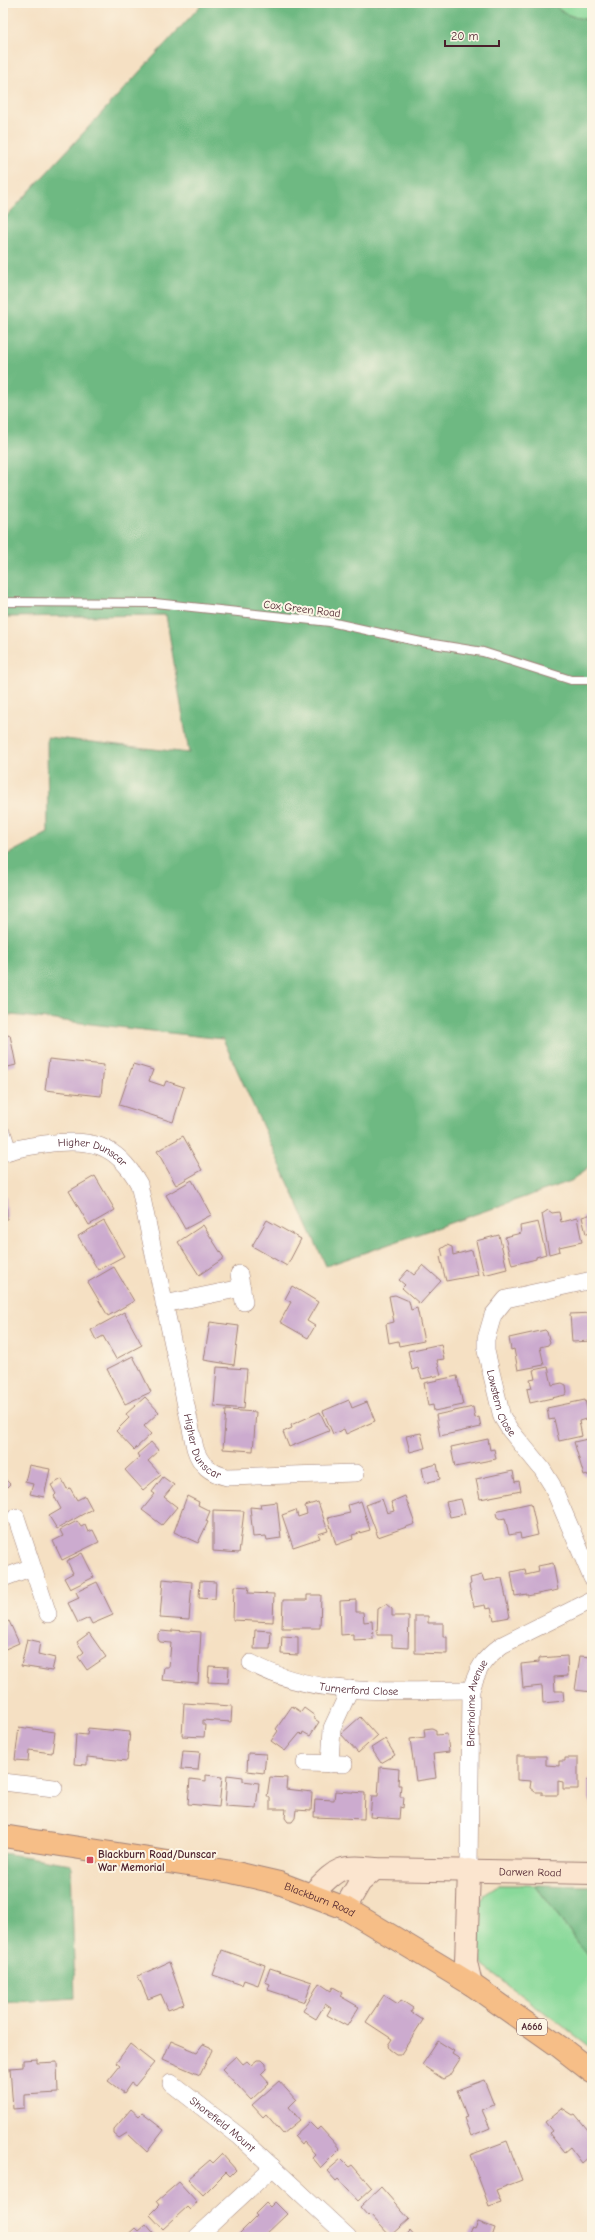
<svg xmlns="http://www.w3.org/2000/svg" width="595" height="2240" font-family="'Comic Neue',sans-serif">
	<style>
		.green { fill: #89d99a; stroke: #6a7c62 }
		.forest { fill: #6eb982; stroke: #5c6c56 }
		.building { fill: #ccabcf }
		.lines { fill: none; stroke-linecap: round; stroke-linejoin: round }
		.lane-casing { stroke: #a08077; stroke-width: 10 }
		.street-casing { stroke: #a08077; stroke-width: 18 }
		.secondary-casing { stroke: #a08077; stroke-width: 24 }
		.highway-casing { stroke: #a08077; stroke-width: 24 }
		.lane { stroke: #fff; stroke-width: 8 }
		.street { stroke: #fff; stroke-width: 17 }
		.secondary { stroke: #fbe5cf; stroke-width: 22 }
		.highway { stroke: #f6be87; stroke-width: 22 }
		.poi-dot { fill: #d1495b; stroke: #fcf5e5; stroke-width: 1.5 }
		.labels { text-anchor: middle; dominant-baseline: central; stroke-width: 4; stroke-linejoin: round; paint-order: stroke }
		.shield { fill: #fcf5e5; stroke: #7f5f63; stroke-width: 1 }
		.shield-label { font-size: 10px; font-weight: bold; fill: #4a1f2b }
		.street-label { font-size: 11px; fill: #4a1f2b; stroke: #fcf5e5 }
		.poi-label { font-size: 11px; font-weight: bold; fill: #4a1f2b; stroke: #fcf5e5; text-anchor: start }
	</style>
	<rect width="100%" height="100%" fill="#fcf5e5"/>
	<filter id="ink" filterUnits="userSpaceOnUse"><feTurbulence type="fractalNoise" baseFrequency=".025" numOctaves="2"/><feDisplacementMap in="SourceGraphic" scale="8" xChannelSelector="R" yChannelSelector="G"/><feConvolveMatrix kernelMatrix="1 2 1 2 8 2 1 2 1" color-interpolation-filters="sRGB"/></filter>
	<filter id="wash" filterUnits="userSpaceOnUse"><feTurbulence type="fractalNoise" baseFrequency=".012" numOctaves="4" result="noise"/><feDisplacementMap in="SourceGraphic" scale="16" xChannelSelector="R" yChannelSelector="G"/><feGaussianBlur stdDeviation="0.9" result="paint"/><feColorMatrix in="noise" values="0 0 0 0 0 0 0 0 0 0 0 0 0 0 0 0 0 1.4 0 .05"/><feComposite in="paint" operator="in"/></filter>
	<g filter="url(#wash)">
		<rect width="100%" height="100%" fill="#f5e0c3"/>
		<g class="green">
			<path d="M554,3H592V21C578,17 562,17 554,3Z"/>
			<polygon points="498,1885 535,1885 592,1961 592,2048 483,1966 479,1953 481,1901 484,1894"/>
		</g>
		<g class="forest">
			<path d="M203,3H554C562,17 578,17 592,21V1165L571,1181L326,1266L223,1039L3,1014V857L48,833L47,737L189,753L166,615L3,617V220Z"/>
			<polygon points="3,1853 71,1864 75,1998 3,2003"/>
			<polygon points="535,1885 592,1886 592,1961"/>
		</g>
		<g id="blocks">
			<g class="building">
				<polygon points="10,1035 16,1065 4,1068 3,1036"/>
				<polygon points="49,1059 104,1065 101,1096 45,1090"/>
				<polygon points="133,1064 153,1070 149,1081 164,1086 166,1081 184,1087 173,1122 119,1105"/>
				<polygon points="183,1136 202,1170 176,1185 157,1151"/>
				<polygon points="95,1176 115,1210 89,1225 69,1191"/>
				<polygon points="192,1180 211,1215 185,1229 166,1195"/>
				<polygon points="3,1196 6,1196 7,1219 3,1219"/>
				<polygon points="548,1210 552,1213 559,1212 561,1222 577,1218 582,1242 559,1247 560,1251 549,1254 542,1214"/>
				<polygon points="592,1214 592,1233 586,1234 582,1217"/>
				<polygon points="267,1220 301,1239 287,1266 252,1246"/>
				<polygon points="104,1221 124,1256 98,1270 78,1236"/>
				<polygon points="538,1222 546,1254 536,1257 536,1259 512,1265 505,1237 521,1233 520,1226"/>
				<polygon points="203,1225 224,1258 199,1275 178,1242"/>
				<polygon points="499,1235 507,1269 484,1275 476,1241"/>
				<polygon points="447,1245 452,1247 453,1255 472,1250 478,1275 446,1281 440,1257 443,1256 441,1249"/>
				<polygon points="423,1265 441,1281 420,1304 402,1288 405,1285 399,1280 408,1270 414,1275"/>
				<polygon points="114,1267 134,1301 108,1316 88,1282"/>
				<polygon points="292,1286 318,1302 307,1321 315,1326 308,1338 280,1322 291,1302 285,1299"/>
				<polygon points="395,1295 409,1301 411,1310 417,1308 424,1341 399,1346 398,1341 389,1343 386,1324 394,1322 389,1296"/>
				<polygon points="124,1312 142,1345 116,1359 103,1336 96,1340 91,1330"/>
				<polygon points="592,1313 592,1341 572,1342 570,1314"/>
				<polygon points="210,1322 239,1326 234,1365 204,1360"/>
				<polygon points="545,1330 547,1332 550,1342 548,1345 540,1347 544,1365 518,1370 514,1349 511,1350 509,1338"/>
				<polygon points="441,1344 444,1359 437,1360 441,1375 422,1379 418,1368 412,1370 408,1351"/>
				<polygon points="133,1356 151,1392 125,1404 107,1369"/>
				<polygon points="217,1367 247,1369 244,1409 214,1406"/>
				<polygon points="548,1367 552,1385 562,1383 566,1385 567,1392 565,1395 530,1403 527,1389 532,1388 530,1380 535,1379 533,1370"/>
				<polygon points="457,1376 463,1405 434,1411 433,1405 428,1406 424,1383"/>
				<polygon points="145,1397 159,1412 144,1426 151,1434 134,1450 116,1431 129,1418 126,1414"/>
				<polygon points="349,1400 352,1408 367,1402 375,1421 346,1434 344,1429 333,1434 323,1411"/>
				<polygon points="585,1400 589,1418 579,1421 582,1436 559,1441 554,1419 549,1420 547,1408"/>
				<polygon points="473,1407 475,1418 479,1417 481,1427 440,1436 436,1415"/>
				<polygon points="226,1410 256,1412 253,1451 223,1449"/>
				<polygon points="320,1412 329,1431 289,1447 283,1432 292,1428 291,1425"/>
				<polygon points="421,1433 425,1448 410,1452 406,1436"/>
				<polygon points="592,1438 592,1474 584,1476 574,1442"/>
				<polygon points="488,1439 490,1450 494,1449 496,1459 455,1467 451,1447"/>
				<polygon points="151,1442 159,1451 148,1461 161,1475 143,1490 125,1470 139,1457 137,1454"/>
				<polygon points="437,1464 440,1479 425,1483 422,1468"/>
				<polygon points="29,1465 50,1469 44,1497 30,1494 33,1484 25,1482"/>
				<polygon points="513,1471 515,1482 519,1481 521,1491 480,1499 476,1479"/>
				<polygon points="3,1477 10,1484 3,1491"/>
				<polygon points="163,1477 174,1485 164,1497 177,1507 162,1525 142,1510 155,1494 152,1492"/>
				<polygon points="62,1479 67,1489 70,1488 77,1500 85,1496 92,1509 57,1529 49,1516 61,1509 54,1496 56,1494 51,1485"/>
				<polygon points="187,1496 199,1502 198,1505 210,1511 206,1521 208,1522 198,1543 174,1532"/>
				<polygon points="405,1496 415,1524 378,1537 366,1505 382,1499 387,1513 394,1511 391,1502"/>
				<polygon points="461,1499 465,1514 450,1517 446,1502"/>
				<polygon points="361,1501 370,1530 352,1535 353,1539 336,1545 328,1518 350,1513 348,1505"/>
				<polygon points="277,1502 281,1538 267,1540 266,1536 253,1537 250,1507 261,1508 260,1504"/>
				<polygon points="318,1502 328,1531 318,1534 320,1538 293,1547 282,1515 296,1510 298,1517 307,1514 305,1506"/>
				<polygon points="531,1503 538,1535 521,1539 520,1533 509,1535 505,1518 500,1519 497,1517 496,1513 499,1510"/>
				<polygon points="213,1510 244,1511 239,1553 213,1551"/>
				<polygon points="77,1521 81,1527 85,1525 88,1532 93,1530 99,1542 62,1560 53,1541 63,1536 60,1530"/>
				<polygon points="82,1553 94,1577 70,1589 64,1578 73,1573 67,1561"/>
				<polygon points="553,1563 558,1590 527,1596 527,1594 515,1596 511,1572 525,1569 526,1575 539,1572 538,1566"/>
				<polygon points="482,1575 484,1581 502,1578 510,1617 494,1620 491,1608 486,1609 485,1605 474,1607 469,1585 471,1584 470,1578"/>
				<polygon points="163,1579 192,1582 189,1620 160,1618"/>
				<polygon points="200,1581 216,1582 215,1599 199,1598"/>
				<polygon points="97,1582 113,1615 92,1624 89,1618 78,1623 68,1603 79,1598 76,1592"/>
				<polygon points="234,1586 249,1587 248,1593 274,1594 273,1622 233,1620"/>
				<polygon points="307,1595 321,1595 320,1628 282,1628 283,1600 307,1600"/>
				<polygon points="356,1600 356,1612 363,1612 364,1622 372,1621 373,1639 353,1640 353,1634 341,1635 340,1601"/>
				<polygon points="386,1604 392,1609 392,1616 409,1616 408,1648 392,1647 392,1635 377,1635 378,1609"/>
				<polygon points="415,1616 428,1616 428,1623 443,1623 443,1637 447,1637 447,1654 415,1653"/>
				<polygon points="9,1621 19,1643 3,1650 3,1624"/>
				<polygon points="172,1630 201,1632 198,1683 162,1680 164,1667 169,1667 171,1643 160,1642 158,1639 158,1634 161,1631 172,1632"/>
				<polygon points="255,1630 271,1631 270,1649 254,1649"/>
				<polygon points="89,1633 106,1657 87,1670 78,1657 84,1652 77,1642"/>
				<polygon points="282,1636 298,1637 298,1655 281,1654"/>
				<polygon points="27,1639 40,1642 38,1654 55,1658 52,1671 21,1666"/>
				<polygon points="567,1656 568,1676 554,1677 555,1691 563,1691 564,1701 543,1703 542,1686 523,1688 521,1664 539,1662 539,1658"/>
				<polygon points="580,1656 592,1657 592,1692 575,1690"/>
				<polygon points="209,1666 229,1667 228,1683 208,1682"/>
				<polygon points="184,1703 232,1706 231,1722 203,1720 203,1725 205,1725 204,1737 182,1736"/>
				<polygon points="292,1706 301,1712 304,1708 315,1716 313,1718 319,1722 310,1736 303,1732 302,1735 300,1733 285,1751 271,1741 278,1731 276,1729"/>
				<polygon points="360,1717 377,1736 358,1753 341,1734"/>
				<polygon points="19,1727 55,1732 52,1753 29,1750 28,1761 15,1760"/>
				<polygon points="88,1728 130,1732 127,1761 87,1757 87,1765 74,1764 76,1734 87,1735"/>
				<polygon points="432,1728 436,1730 436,1735 447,1734 449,1752 433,1754 436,1778 416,1781 410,1739 425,1737 424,1729"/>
				<polygon points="385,1739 395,1755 381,1763 371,1748"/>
				<polygon points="183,1751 200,1752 198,1770 181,1769"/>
				<polygon points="248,1753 266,1754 264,1773 247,1771"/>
				<polygon points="517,1756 546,1756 546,1765 559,1766 559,1761 565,1761 565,1758 578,1758 578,1789 563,1789 563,1782 558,1781 558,1795 542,1795 542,1792 535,1792 530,1788 531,1781 517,1780"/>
				<polygon points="380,1767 399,1769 398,1785 401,1785 400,1797 404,1797 403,1808 400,1807 399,1819 370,1817 372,1796 378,1796"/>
				<polygon points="206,1775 222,1777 219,1807 188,1804 190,1779 206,1781"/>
				<polygon points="227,1775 243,1777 243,1781 259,1783 256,1808 225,1806"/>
				<polygon points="270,1777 287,1778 286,1789 312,1792 311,1811 296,1810 295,1818 292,1822 288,1822 285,1818 286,1809 270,1809 270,1797 267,1797"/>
				<polygon points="588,1779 592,1779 592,1808 590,1800 588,1800"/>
				<polygon points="335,1791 365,1793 364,1819 314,1817 315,1799 334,1800"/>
				<polygon points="222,1950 265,1965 258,1985 244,1980 242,1985 213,1975"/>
				<polygon points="169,1962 184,2004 168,2010 161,1994 148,1999 138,1976"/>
				<polygon points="270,1968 312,1982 305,2002 268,1990 270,1984 265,1982"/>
				<polygon points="319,1983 331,1991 333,1987 342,1992 340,1996 359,2007 347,2026 327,2015 331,2008 325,2004 316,2019 303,2011"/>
				<polygon points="384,1995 398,2004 401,2000 413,2008 411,2012 423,2020 401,2054 396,2054 389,2049 388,2045 392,2039 366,2022"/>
				<polygon points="171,2041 197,2052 203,2044 210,2047 212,2050 200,2075 163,2059"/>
				<polygon points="438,2041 454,2051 452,2054 460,2059 449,2076 443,2079 422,2065"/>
				<polygon points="130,2044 154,2063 135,2086 131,2083 124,2093 108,2081 120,2066 116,2063"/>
				<polygon points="236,2056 243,2064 247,2061 251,2065 257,2060 262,2060 266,2064 266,2069 261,2074 269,2083 251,2100 222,2069"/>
				<polygon points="37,2059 37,2063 57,2062 58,2093 24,2095 24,2108 13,2109 10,2068 23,2067 23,2060"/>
				<polygon points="484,2080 494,2105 482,2110 490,2128 471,2136 464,2118 467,2117 457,2090"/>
				<polygon points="279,2081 296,2100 289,2107 300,2120 283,2134 266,2114 263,2117 252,2105"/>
				<polygon points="562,2108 573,2115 575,2114 592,2135 592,2154 582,2163 570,2147 564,2152 549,2133 552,2131 545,2122"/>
				<polygon points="131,2109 139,2116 142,2113 164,2130 147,2152 127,2133 119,2138 114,2134 114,2129"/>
				<polygon points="309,2122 317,2130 320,2127 340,2149 321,2168 312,2157 315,2154 304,2142 302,2145 294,2136"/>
				<polygon points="507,2141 522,2180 496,2190 501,2202 489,2206 470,2155"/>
				<polygon points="222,2154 236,2170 230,2176 226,2172 203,2195 188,2179 210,2160 213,2163"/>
				<polygon points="341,2159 349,2167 352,2165 372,2188 358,2201 338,2179 336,2181 327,2171"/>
				<polygon points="179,2182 197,2202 190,2210 187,2207 163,2229 150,2215 160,2205 157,2201"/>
				<polygon points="381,2187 409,2219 390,2236 370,2214 368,2216 360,2207"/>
				<polygon points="275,2202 287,2214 263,2237 240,2237 238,2235 257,2216 255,2214 266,2203 270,2207"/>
				<polygon points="478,2222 495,2228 492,2237 469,2237 472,2228 475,2229"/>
				<polygon points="146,2224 157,2237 125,2237 135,2228 138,2231"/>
				<polygon points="410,2231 415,2237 404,2237"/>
			</g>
		</g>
	</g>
	<g filter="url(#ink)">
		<use href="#blocks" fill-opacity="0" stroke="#a08077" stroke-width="1"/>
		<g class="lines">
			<g class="lane-casing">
				<polyline id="lane" points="3,602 155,603 330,622 421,642 483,652 571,680 592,680"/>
			</g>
			<g class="street-casing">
				<g id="street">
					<polyline points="3,1135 8,1151"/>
					<path id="s1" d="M3,1153C16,1148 31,1146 45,1144C90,1138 116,1143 139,1184L195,1448C200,1465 210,1473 227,1477L356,1473"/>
					<polyline points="239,1274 244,1302"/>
					<path id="s2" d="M592,1280L506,1299L493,1315L486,1339V1351L502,1417L510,1430L542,1469L552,1485L592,1578"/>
					<polyline points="164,1304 242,1288"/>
					<polyline points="16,1517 48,1614"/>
					<polyline points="3,1578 32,1567"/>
					<path id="s3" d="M251,1663C316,1699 399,1690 471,1690"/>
					<polyline points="305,1763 344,1764"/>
					<polyline points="330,1764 332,1728 350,1689"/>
					<polyline points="3,1782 54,1788"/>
					<path id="s4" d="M469,1870L471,1690C478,1668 483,1659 502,1645L592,1600"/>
					<path id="s5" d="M171,2083L239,2136L348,2237"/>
					<polyline points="197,2237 273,2167"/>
				</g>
			</g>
			<g class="secondary-casing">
				<g id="secondary">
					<polyline points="469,1870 466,1962 471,1984"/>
					<path id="s6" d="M311,1895C336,1870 338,1864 375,1869L592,1873"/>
					<polyline points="345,1908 360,1882 375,1869"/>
				</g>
			</g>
			<g class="highway-casing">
				<g id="highway">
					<path id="s7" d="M3,1836L232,1872L279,1883L345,1908L471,1984L560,2047L592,2072"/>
				</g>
			</g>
			<use href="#lane" class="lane"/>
			<use href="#street" class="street"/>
			<use href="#secondary" class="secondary"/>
			<use href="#highway" class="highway"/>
		</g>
	</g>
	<rect class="poi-dot" x="86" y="1856" width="8" height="8" rx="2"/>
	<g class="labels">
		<rect class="shield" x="517" y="2019" width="30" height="16" rx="3"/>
		<g class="shield-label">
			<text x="532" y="2027">A666</text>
		</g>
		<g class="street-label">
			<text transform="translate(302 609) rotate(7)">Cox Green Road</text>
			<text stroke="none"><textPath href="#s1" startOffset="93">Higher Dunscar</textPath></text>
			<text stroke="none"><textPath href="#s2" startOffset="200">Lowstern Close</textPath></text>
			<text stroke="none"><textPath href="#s1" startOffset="426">Higher Dunscar</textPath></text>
			<text stroke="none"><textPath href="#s3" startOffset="112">Turnerford Close</textPath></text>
			<text stroke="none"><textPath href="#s4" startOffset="168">Brierholme Avenue</textPath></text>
			<text stroke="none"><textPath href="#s6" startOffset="229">Darwen Road</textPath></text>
			<text stroke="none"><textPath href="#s7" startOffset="324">Blackburn Road</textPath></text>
			<text stroke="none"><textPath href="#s5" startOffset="66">Shorefield Mount</textPath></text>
		</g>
		<g class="poi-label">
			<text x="98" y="1854">Blackburn Road/Dunscar<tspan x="98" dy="13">War Memorial</tspan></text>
		</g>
	</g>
	<rect width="595" height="2240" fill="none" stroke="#fcf5e5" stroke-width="16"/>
	<path d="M445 40v6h54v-6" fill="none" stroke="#4a1f2b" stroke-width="2"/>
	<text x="451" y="40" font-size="12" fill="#4a1f2b" stroke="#fcf5e5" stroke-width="3" paint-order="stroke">20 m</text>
</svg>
